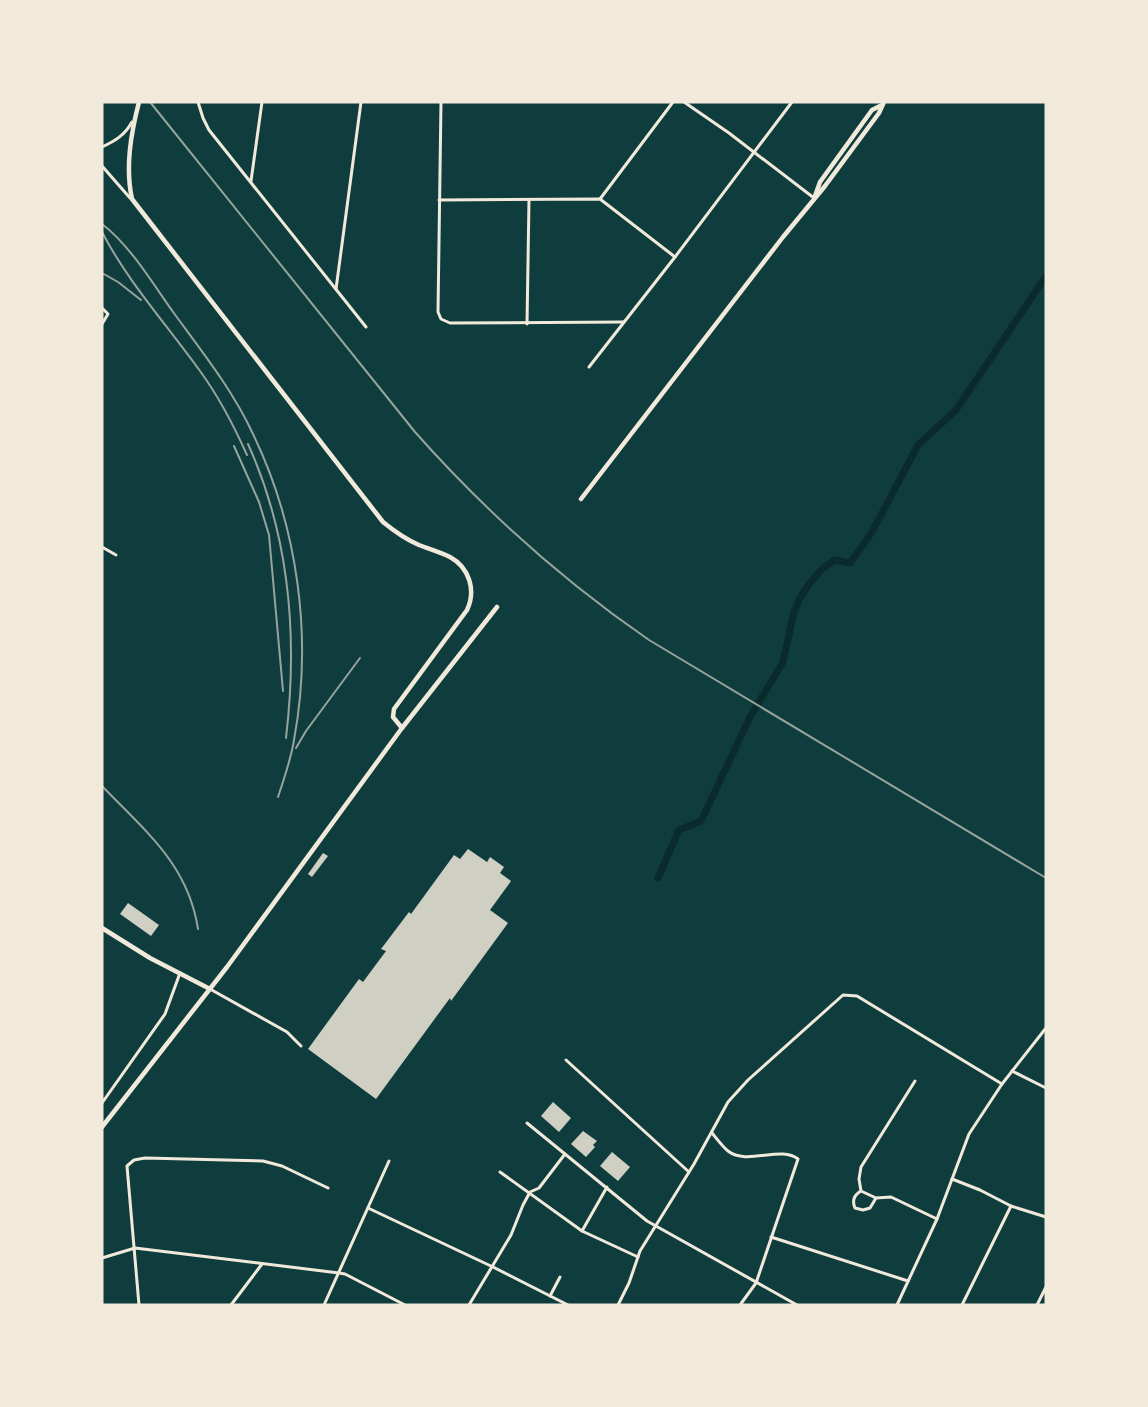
<svg xmlns="http://www.w3.org/2000/svg" width="1148" height="1407" font-family="Ubuntu,sans-serif">
	<style>
		.lines { fill: none; stroke-linecap: round; stroke-linejoin: round }
		.canal { stroke: #0a2a2b; stroke-width: 7 }
		.building { fill: #cfcfc3 }
		.minor { stroke: #f1e9da; stroke-width: 3 }
		.tertiary { stroke: #f1e9da; stroke-width: 4.5 }
		.rail { stroke: #97a49c; stroke-width: 2 }
	</style>
	<rect width="100%" height="100%" fill="#0f3d3e"/>
	<g class="lines">
		<polyline class="canal" points="658,878 679,830 701,821 750,717 783,662 794,612 800,598 809,584 823,568 835,560 850,563 872,532 918,445 956,410 1046,276"/>
	</g>
	<g class="building">
		<polygon points="468,849 487,862 490,857 504,867 500,873 511,881 490,910 508,923 451,1001 450,998 376,1099 308,1049 359,979 363,982 386,951 381,949 409,912 411,914 454,855 460,859"/>
		<polygon points="323,853 328,856 312,877 308,874"/>
		<polygon points="128,903 159,925 151,936 120,914"/>
		<polygon points="553,1102 571,1118 559,1132 541,1116"/>
		<polygon points="583,1131 597,1141 593,1145 595,1147 586,1157 571,1144"/>
		<polygon points="612,1152 630,1167 618,1181 600,1166"/>
	</g>
	<g class="lines">
		<g class="minor">
			<polyline points="198,102 203,118 209,130 366,327"/>
			<polyline points="441,102 438,312 441,319 450,323 624,322"/>
			<polyline points="684,102 729,133 814,198"/>
			<path d="M102,147C115,141 125,135 132,122"/>
			<polyline points="102,166 130,198"/>
			<polyline points="251,181 262,102"/>
			<polyline points="600,199 673,102"/>
			<polyline points="439,200 600,199 675,257"/>
			<polyline points="336,289 361,102"/>
			<polyline points="102,308 108,314 102,324"/>
			<polyline points="527,324 529,200"/>
			<polyline points="589,367 675,257 792,102"/>
			<polyline points="102,547 116,555"/>
			<polyline points="210,989 287,1032 301,1046"/>
			<polyline points="566,1060 689,1172"/>
			<polyline points="1012,1071 1046,1088"/>
			<polyline points="915,1081 861,1167 859,1179 861,1191 876,1198 891,1197 937,1219"/>
			<polyline points="102,1103 165,1014 180,973"/>
			<polyline points="527,1123 647,1221 797,1305"/>
			<path d="M712,1133C717,1139 722,1146 728,1151C747,1166 781,1145 798,1159L756,1283L740,1305"/>
			<polyline points="500,1172 582,1231 638,1257"/>
			<polyline points="952,1179 980,1190 1011,1206 1046,1217"/>
			<path d="M861,1191C854,1195 852,1201 855,1208L863,1210L870,1208L876,1198"/>
			<polyline points="368,1208 493,1267 568,1305"/>
			<polyline points="582,1231 607,1187"/>
			<polyline points="771,1237 908,1281"/>
			<polyline points="102,1258 135,1248 339,1273 345,1274 405,1305"/>
			<polyline points="550,1296 560,1277"/>
			<polyline points="139,1305 127,1166 134,1160 145,1158 263,1161 282,1166 328,1188"/>
			<polyline points="231,1305 262,1264"/>
			<polyline points="324,1305 389,1161"/>
			<polyline points="469,1305 511,1235 523,1205 530,1192 539,1188 565,1154"/>
			<polyline points="618,1305 629,1283 640,1251 694,1164 728,1102 748,1080 843,995 857,996 1002,1084"/>
			<polyline points="897,1305 937,1219 969,1134 1002,1084 1046,1028"/>
			<polyline points="962,1305 1011,1206"/>
			<polyline points="1037,1305 1046,1287"/>
		</g>
		<g class="tertiary">
			<path d="M139,102C131,133 125,167 132,199L383,522C394,531 405,539 419,545C429,549 440,552 450,557C470,568 476,591 467,610L394,709L393,717L402,728"/>
			<polyline points="815,196 820,182 872,110 882,105"/>
			<polyline points="581,499 783,237 825,186 879,113 884,102"/>
			<polyline points="102,928 150,958 210,989"/>
			<polyline points="102,1127 227,967 402,728 497,607"/>
		</g>
		<g class="rail">
			<path d="M150,102L415,432C485,511 562,580 649,640L1046,878"/>
			<path d="M102,224C131,246 154,286 176,316C204,354 233,391 253,434C298,527 313,638 294,740C291,759 284,779 278,797"/>
			<path d="M102,232C128,282 167,325 200,371C219,397 234,426 247,455"/>
			<polyline points="102,273 118,282 141,300"/>
			<path d="M248,444C290,537 298,637 286,738"/>
			<polyline points="234,446 259,502 269,535 283,691"/>
			<polyline points="296,748 306,731 360,658"/>
			<path d="M102,786C145,831 188,864 198,929"/>
		</g>
	</g>
	<rect width="1148" height="1407" fill="none" stroke="#f1e9da" stroke-width="207"/>
</svg>
